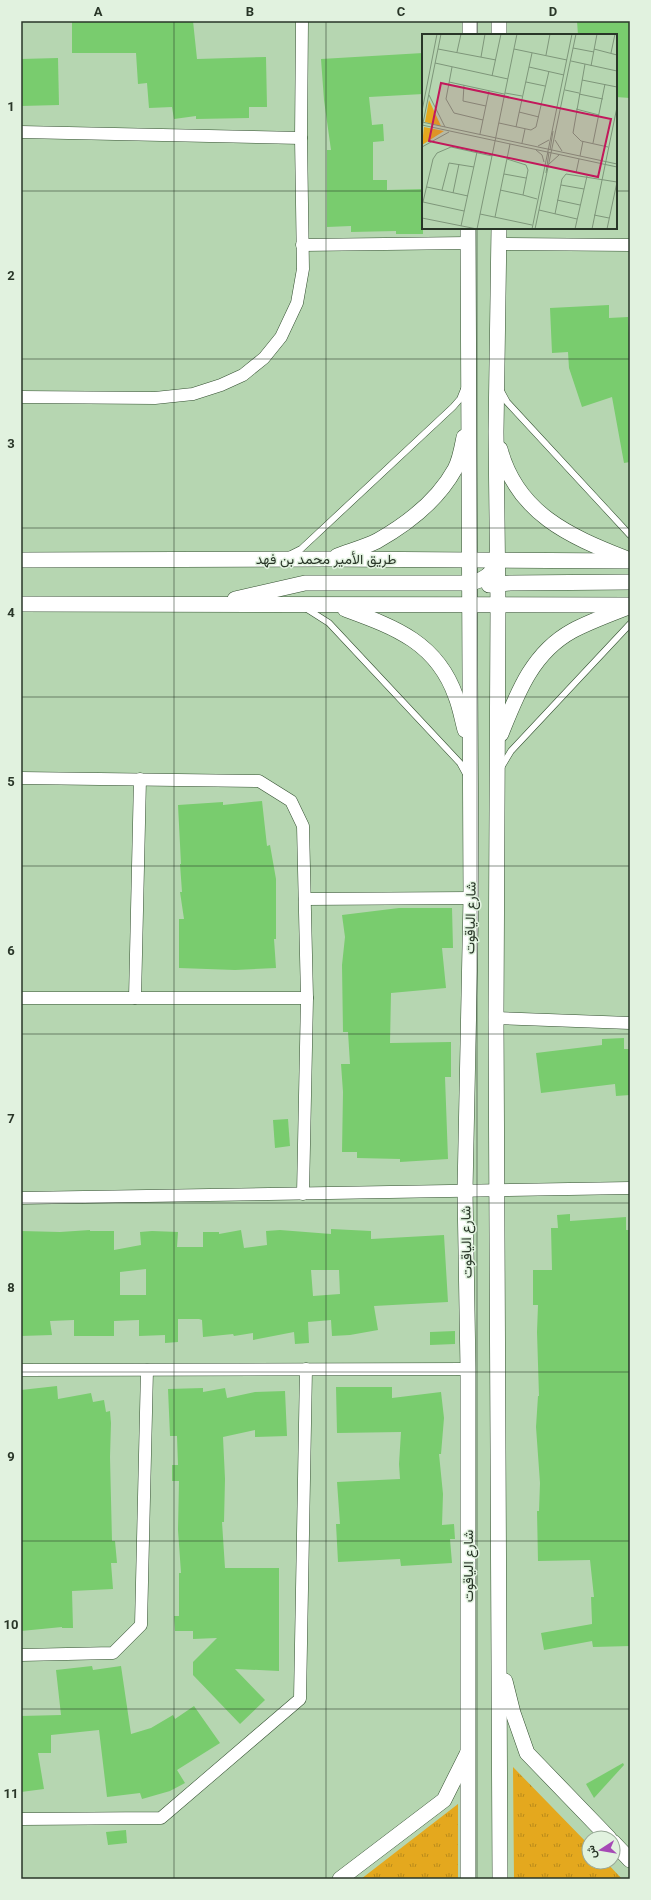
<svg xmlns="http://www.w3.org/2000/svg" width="651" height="1900" font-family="Roboto,Vazirmatn,sans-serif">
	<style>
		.grass { fill: url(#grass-tufts) }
		.building { fill: #79cc6e; fill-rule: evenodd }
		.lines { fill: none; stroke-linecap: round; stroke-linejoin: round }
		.service-casing { stroke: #334f30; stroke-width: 7 }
		.minor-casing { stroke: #334f30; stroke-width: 13 }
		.tertiary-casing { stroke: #334f30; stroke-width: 16 }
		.service { stroke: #fff; stroke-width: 6 }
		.minor { stroke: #fff; stroke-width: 12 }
		.tertiary { stroke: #fff; stroke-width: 15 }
		.grid { fill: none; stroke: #293628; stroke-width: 1; stroke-opacity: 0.55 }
		.labels { text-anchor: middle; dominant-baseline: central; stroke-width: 3; stroke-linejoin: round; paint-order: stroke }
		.street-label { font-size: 14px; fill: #293628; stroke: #e1f2df }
		.inset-road { fill: none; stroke: #7e967a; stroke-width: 1 }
		.view { fill: #c2185b; fill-opacity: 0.15; stroke: #c2185b; stroke-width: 2 }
		.inset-edge { fill: none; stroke: #293628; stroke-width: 2 }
		.neatline { fill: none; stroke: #293628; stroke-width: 1.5 }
		.grid-label { font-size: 13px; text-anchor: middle; font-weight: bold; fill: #293628 }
	</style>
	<defs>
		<pattern id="grass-tufts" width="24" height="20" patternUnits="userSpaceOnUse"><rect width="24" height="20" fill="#e4a81e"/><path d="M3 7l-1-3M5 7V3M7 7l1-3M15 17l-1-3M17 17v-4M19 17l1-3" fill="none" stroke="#b98a1a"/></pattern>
	</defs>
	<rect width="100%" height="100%" fill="#b6d6b1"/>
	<g class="grass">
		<polygon points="513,1767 589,1845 589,1862 606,1862 622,1879 514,1879"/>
		<polygon points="458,1804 458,1879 361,1879"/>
	</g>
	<g class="building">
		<polygon points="72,21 193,21 197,59 266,57 267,107 249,107 249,118 196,119 196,116 174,119 172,107 149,108 147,83 138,84 136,53 72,53"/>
		<polygon points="577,21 630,21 630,98 616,97 616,35 578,35"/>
		<polygon points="423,53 423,94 369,97 372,125 383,124 384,141 373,142 373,180 387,180 387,190 423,189 423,234 396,234 396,231 351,232 351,226 327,227 327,150 331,150 324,100 321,59"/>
		<polygon points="58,58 59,105 21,106 21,59"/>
		<polygon points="609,305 609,318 628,317 630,349 630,462 624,463 612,397 582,407 569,368 568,352 552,353 550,308"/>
		<polygon points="262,801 267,846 270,845 276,879 276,939 274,939 276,968 235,970 179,968 179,919 184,919 180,892 182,892 180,864 181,864 178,805 223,802 223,805"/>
		<polygon points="399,908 452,908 453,948 442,948 446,988 391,993 390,1043 451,1042 451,1077 445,1077 448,1159 400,1162 400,1159 357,1158 357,1152 342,1152 343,1092 341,1064 350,1064 348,1032 343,1032 342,965 345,937 342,915"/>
		<polygon points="624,1038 624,1049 630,1049 630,1095 616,1096 615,1084 541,1093 536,1053 602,1045 602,1039"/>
		<polygon points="288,1119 290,1146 275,1148 273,1120"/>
		<polygon points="570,1214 570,1221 626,1217 626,1230 630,1230 630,1646 593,1647 592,1641 544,1650 541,1633 592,1624 592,1622 591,1597 594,1597 590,1560 538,1561 537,1511 539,1511 540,1483 536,1427 538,1396 539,1396 537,1332 538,1305 533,1305 533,1270 552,1270 551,1228 558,1228 557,1215"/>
		<path d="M331,1229L371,1231V1239L444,1235L448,1302L374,1306L378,1330L350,1335L332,1336L331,1320L308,1322L309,1343L295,1344L294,1332L253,1340V1333L234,1336L233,1334L203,1337L202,1320L199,1319H178V1342L165,1343V1335L139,1336V1320L114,1321V1336H74V1320L50,1321L52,1335L21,1336V1231L60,1232L90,1230V1231H114V1250L141,1245L140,1232L152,1231L178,1232L177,1247H203V1232H219V1234L241,1230L244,1248L267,1245L266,1231L280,1230L331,1234ZM146,1269V1295H120V1272ZM311,1270H339L340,1294L313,1296Z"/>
		<polygon points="455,1331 455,1344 430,1345 430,1332"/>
		<polygon points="57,1386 58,1399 91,1393 93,1402 104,1400 106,1412 110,1411 111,1423 110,1457 112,1541 115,1541 117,1563 111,1563 113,1589 72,1591 73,1628 62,1628 62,1627 21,1631 21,1390"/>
		<polygon points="336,1387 392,1387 392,1398 441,1392 444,1418 441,1454 439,1454 443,1494 442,1525 454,1524 455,1539 450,1539 452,1563 401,1566 400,1559 338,1562 336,1524 340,1524 337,1482 400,1479 399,1464 401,1432 337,1433"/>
		<polygon points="203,1388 203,1392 225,1388 227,1398 255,1392 285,1391 287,1436 255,1437 255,1430 223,1437 225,1479 224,1522 222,1522 225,1568 279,1568 279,1671 235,1669 265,1700 240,1724 193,1675 193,1662 217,1638 193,1639 193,1631 175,1631 174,1616 179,1616 179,1573 181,1573 178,1530 179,1481 172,1481 172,1465 178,1465 177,1436 170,1436 168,1389"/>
		<polygon points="92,1666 93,1670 121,1666 131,1734 151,1728 173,1715 175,1719 194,1706 220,1743 177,1770 185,1783 170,1791 142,1799 140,1793 107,1797 99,1730 51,1735 51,1753 38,1753 44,1789 21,1792 21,1716 61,1715 56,1670"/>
		<polygon points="623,1763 624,1765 594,1798 586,1784"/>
		<polygon points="126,1830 127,1843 108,1845 106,1832"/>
	</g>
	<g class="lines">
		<g class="service-casing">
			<g id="service">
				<polyline points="501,391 507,402 630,535"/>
				<polyline points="289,555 301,549 453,407 460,399 464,389"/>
				<polyline points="307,609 329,623 460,763 466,774"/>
				<polyline points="502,766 511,751 630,624"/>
			</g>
		</g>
		<g class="minor-casing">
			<g id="minor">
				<polyline points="21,132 301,138"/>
				<polyline points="498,244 630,245"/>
				<polyline points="302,245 468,243"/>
				<polyline points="21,397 155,398 193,394 221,385 243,375 264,358 281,337 297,303 303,269 301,138 302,21"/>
				<polyline points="21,778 259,781 291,801 303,826 307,998 303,1194"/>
				<polyline points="305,899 471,898"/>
				<polyline points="21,998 307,998"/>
				<polyline points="135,998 140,779"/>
				<polyline points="496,1018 630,1023"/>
				<polyline points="21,1198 630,1188"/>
				<polyline points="21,1370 468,1369"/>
				<polyline points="21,1655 113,1653 141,1625 147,1370"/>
				<polyline points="21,1819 161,1818 300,1699 306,1369"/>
			</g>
		</g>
		<g class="tertiary-casing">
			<g id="tertiary">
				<polyline points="470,35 470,21"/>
				<polyline points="499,35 499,21"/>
				<polyline points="468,228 471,898 465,1191 468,1369 468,1879"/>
				<polyline points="499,228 496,432 498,605 496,1018 500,1879"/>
				<path d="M500,449C517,513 569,536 625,558"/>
				<path d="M337,556C350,551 365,547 377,541C407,524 438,500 455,469C460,460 462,447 464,437"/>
				<polyline points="21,560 329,559 630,561"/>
				<polyline points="489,585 510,583 630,582"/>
				<path d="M235,599L305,583H470C485,580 492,574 498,560"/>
				<polyline points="21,604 630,605"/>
				<path d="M345,609C394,627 437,642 456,697C460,707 462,719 465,730"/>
				<path d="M501,734C517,694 532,653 572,631C589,622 608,615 626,608"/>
				<polyline points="505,1681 513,1713 527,1753 609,1838"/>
				<polyline points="613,1842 630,1860"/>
				<polyline points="340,1879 444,1800 467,1754"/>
			</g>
		</g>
		<use href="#service" class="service"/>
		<use href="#minor" class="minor"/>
		<use href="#tertiary" class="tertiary"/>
	</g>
	<path class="grid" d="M174,21V1879M326,21V1879M477,21V35M21,191H423M616,191H630M477,228V1879M21,359H630M21,528H630M21,697H630M21,866H630M21,1034H630M21,1203H630M21,1372H630M21,1541H630M21,1709H630"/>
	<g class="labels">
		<g class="street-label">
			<text x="326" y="559">طريق الأمير محمد بن فهد</text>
			<text transform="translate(470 918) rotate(-89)">شارع الياقوت</text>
			<text transform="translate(466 1242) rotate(-91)">شارع الياقوت</text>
			<text transform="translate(468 1566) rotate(-90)">شارع الياقوت</text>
		</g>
	</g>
	<g transform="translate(422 34)">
		<rect width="195" height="195" fill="#b6d6b1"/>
		<path d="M7,66L19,92L3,88ZM2,93L22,97L0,111Z" fill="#e4a81e"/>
		<path class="inset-road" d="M151,14L172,18M16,15L74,26M92,15L145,26M172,15L195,21M35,18L39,0M189,19L193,0M124,21L128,0M59,23L63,0M149,27L195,37M13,29L86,45M163,30L151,99L159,107L186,113M169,32L175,0M30,33L24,65L32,79L61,86M107,33L142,41M70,42L79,0M160,46L195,53M27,48L82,60M104,48L123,52M42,51L41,67L64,72M143,56L157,59M83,59L100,62M157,60L181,65M7,61L23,93M154,75L177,81M0,77L15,0M97,78L117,83M0,88L195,130M77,89L109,96L114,93L127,37M0,91L195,133M94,93L110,19M0,94L19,0M58,100L67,57M133,106L140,117M100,109L103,95M171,109L183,50M116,112L127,106M0,113L27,98M114,116L120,121L122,128M128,116L131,97M158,122L161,107M127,130L137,121M124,139L127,118M154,139L157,125M82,140L104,144M139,151L162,155M5,153L46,162M20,156L27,129L52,133M78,156L101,161L106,136L104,131L85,125M31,159L37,130M101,161L115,165M135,166L158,171M1,168L11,125L15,119L29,113L70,122M1,168L42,177M117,176L155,185M58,180L110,191M133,180L140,145L144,140L195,148L185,195M172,181L187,184M73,183L88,110M0,184L55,195M39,192L55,118M55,195L95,0M110,195L150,0M113,195L154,0M153,195L165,142M170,195L195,73"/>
		<path class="view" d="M19,49L189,85L176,143L7,107Z"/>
		<rect width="195" height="195" class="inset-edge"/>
	</g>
	<rect width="651" height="1900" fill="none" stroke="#e1f2df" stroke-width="44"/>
	<g transform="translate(601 1850) rotate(258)"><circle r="19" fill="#e1f2df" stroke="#97a796"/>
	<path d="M0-3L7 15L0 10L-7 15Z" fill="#a54ab5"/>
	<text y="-6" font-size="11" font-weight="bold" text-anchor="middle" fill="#293628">ش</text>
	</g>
	<rect x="22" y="22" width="607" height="1856" class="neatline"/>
	<g class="grid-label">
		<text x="98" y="16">A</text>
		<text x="250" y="16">B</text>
		<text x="401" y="16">C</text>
		<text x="553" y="16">D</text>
		<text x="11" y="111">1</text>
		<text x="11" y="280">2</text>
		<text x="11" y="448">3</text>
		<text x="11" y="617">4</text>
		<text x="11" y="786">5</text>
		<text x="11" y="955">6</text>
		<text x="11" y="1123">7</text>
		<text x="11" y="1292">8</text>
		<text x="11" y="1461">9</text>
		<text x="11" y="1629">10</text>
		<text x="11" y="1798">11</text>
	</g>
</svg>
